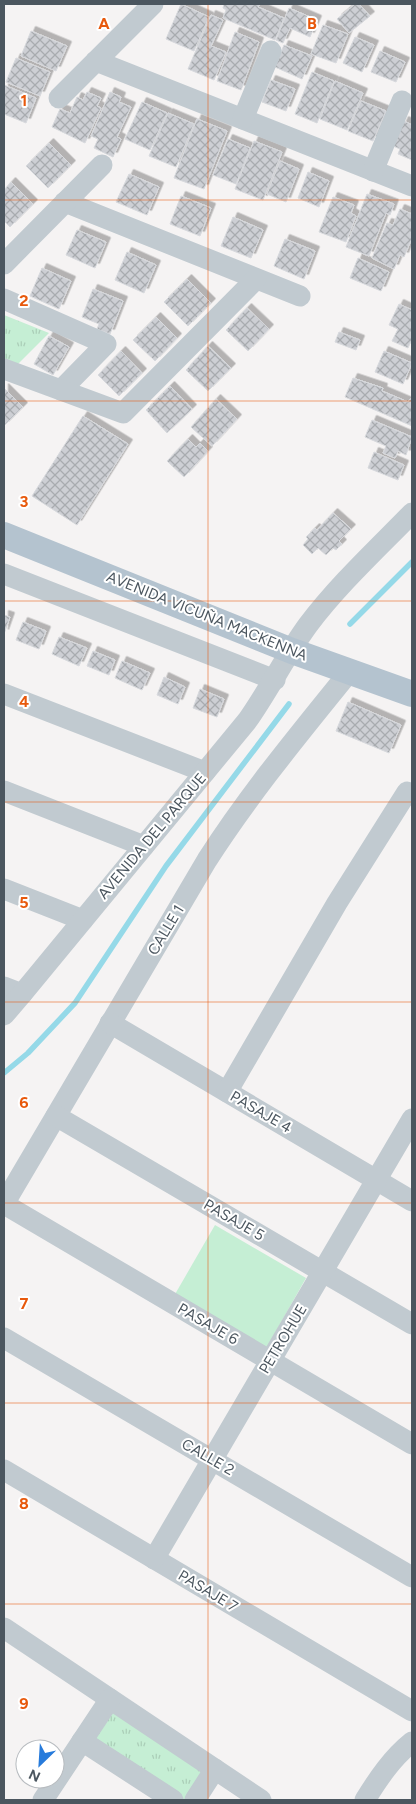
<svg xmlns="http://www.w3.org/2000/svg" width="416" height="1804" font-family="Figtree,sans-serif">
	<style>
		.grass { fill: url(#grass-tufts) }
		.park { fill: #c5eed4 }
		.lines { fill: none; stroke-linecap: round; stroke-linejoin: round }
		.stream { stroke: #95d9e8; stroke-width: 5.5 }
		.building { fill: url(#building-cross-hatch); stroke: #d7d9dd; filter: url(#shadow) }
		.minor { stroke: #c1cad0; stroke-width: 21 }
		.major { stroke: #b4c3cf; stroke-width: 26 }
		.grid { fill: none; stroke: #e8590c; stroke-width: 1; stroke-opacity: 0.55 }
		.labels { text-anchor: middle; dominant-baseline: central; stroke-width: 4; stroke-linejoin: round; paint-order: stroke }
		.street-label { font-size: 15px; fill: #4b565f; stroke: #fff }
		.grid-label { font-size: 16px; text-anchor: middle; font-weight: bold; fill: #e8590c; stroke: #fff; stroke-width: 4; stroke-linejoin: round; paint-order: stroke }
	</style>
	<defs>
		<pattern id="grass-tufts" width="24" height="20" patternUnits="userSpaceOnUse" patternTransform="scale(1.25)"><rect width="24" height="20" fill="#c5eed4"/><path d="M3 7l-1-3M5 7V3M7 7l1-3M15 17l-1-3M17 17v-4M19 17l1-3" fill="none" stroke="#abceb8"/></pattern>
		<pattern id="building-cross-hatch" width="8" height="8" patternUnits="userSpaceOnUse" patternTransform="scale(1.25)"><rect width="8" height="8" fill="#cdcfd4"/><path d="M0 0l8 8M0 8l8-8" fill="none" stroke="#a8abaf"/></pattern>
		<filter id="shadow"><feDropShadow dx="4.5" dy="-4.5" stdDeviation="0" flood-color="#0004"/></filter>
	</defs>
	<rect width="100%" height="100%" fill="#f5f3f3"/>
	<g class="grass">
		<polygon points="4,315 49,333 17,365 4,360"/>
		<polygon points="113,1709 207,1771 185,1800 93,1740"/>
	</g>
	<polygon class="park" points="215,1225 306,1278 266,1349 174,1296"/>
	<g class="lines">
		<g class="stream">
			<polyline points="350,624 412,562"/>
			<polyline points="4,1073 28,1053 75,1003 166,866 289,704"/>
		</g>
	</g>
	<g class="building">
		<polygon points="181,4 209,17 194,51 166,39"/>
		<polygon points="224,4 260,4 258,7 284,18 275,40 223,18 226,10 223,8"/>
		<polygon points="355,4 359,4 370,16 349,33 337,19"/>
		<polygon points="289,8 317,20 310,37 290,28 283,43 276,40"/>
		<polygon points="211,15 223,20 211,46 226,52 214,80 188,69"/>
		<polygon points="323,25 348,34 336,63 311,54"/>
		<polygon points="31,31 67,46 56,71 21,56"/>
		<polygon points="235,32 259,42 241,90 217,81"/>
		<polygon points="355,37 374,45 362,72 343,63"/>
		<polygon points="284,45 312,56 302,79 275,67"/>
		<polygon points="380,51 405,62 396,82 371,72"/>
		<polygon points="16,58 50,72 40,96 6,82"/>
		<polygon points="312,72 334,81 317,123 295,114"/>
		<polygon points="271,80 295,89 286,111 262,102"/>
		<polygon points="335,81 363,93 347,130 320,119"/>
		<polygon points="4,85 36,98 26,123 4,114"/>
		<polygon points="87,92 101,98 97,106 101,108 85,143 52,127 60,109 70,113 77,97 83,100"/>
		<polygon points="110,92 121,97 119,102 131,107 117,137 121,139 113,157 94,148 98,139 91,136"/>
		<polygon points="361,101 386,111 373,141 348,131"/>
		<polygon points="142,102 167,113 150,150 125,139"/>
		<polygon points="168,113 194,124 176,167 149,156"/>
		<polygon points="197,119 227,131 204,189 174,178"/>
		<polygon points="404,121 412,125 412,160 398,154 400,149 393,146"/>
		<polygon points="228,139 250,148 236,184 213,175"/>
		<polygon points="254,141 282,152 263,200 235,189"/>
		<polygon points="49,143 71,165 48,188 26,166"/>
		<polygon points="280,161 299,169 286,202 267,194"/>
		<polygon points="308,172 329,181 319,207 298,198"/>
		<polygon points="129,174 159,187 147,215 116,202"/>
		<polygon points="11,182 33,204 10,227 4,221 4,190"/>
		<polygon points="367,194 394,204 390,215 386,213 369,256 346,247"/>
		<polygon points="181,196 211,208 200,236 170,224"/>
		<polygon points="333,197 354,205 351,213 356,216 346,242 319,232"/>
		<polygon points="400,209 412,214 412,238 404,257 400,255 394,269 372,258 387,223 393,225"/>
		<polygon points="233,217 263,230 251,258 221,246"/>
		<polygon points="77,230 106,242 95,268 66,255"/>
		<polygon points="285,239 315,251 304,279 274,266"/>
		<polygon points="127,252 156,265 144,293 115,280"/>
		<polygon points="358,258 389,272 381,291 350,278"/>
		<polygon points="42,268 71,281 59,309 30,296"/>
		<polygon points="187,279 211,303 188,326 164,302"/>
		<polygon points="93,289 123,301 110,334 97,329 99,324 82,317"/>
		<polygon points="399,304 412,310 412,339 408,348 392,341 398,329 389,325"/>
		<polygon points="247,308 269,329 248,351 226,330"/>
		<polygon points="156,317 177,338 155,361 133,340"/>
		<polygon points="339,332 360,340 356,350 335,342"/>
		<polygon points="49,336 69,347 53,375 34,364"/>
		<polygon points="208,346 231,368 208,391 186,370"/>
		<polygon points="121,351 142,373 119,396 98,375"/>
		<polygon points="384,351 412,363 403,384 375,372"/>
		<polygon points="353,378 383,388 382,391 408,402 410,399 412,400 412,426 345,397"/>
		<polygon points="170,386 192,409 167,433 146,410"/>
		<polygon points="4,388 23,407 4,426"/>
		<polygon points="216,399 237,419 212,446 191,427"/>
		<polygon points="83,416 128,444 77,525 32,496"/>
		<polygon points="372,420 412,437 406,455 398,451 395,458 383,453 386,446 365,437"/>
		<polygon points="188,439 196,447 200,443 208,451 184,477 167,461"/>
		<polygon points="374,452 404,465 398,480 368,468"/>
		<polygon points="333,513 351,529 339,541 342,544 336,550 333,548 326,555 318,548 312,554 303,545 308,539 306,537 315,528 317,530"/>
		<polygon points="4,615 10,617 4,634"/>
		<polygon points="23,622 46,631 39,649 16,640"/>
		<polygon points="59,637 87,648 79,666 52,654"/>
		<polygon points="93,651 115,660 109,675 87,666"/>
		<polygon points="122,661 150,673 142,690 115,678"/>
		<polygon points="164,677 185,687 178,704 157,695"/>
		<polygon points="200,689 224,699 217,717 193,708"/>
		<polygon points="348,702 401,725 389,753 336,731"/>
	</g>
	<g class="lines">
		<g class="minor">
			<polyline points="96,61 412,186"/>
			<polyline points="59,98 153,4"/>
			<polyline points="243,119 271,51"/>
			<polyline points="373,171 402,101"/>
			<polyline points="65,202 300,296"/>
			<polyline points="4,264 102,165"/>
			<polyline points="4,299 106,344 61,390"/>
			<polyline points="4,369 123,413 256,279"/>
			<polyline points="4,574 275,680"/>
			<path d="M350,671C300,733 250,793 207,860L4,1204L412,1444"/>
			<polyline points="4,694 205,772"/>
			<polyline points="4,791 144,846"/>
			<polyline points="4,889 83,920"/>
			<polyline points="4,987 22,994"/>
			<path d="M4,1015L22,994L247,721C269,690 286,655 308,625C339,584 377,549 412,513"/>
			<polyline points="110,1023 412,1201"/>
			<polyline points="227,1092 337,903 407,792"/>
			<polyline points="56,1116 412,1324"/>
			<polyline points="4,1338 412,1577"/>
			<polyline points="4,1470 412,1711"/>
			<polyline points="154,1559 412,1119"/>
			<polyline points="4,1628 261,1800"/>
			<polyline points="82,1741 173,1800"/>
			<polyline points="43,1800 110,1699"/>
			<polyline points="195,1800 215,1769"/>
			<path d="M365,1800C378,1779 392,1758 412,1742"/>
		</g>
		<polyline class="major" points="4,535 292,651 412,694"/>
	</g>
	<path class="grid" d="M208,4V1800M4,200H412M4,401H412M4,601H412M4,802H412M4,1002H412M4,1203H412M4,1403H412M4,1604H412"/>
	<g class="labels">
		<g class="street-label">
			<text transform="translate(207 616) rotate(22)">AVENIDA VICUÑA MACKENNA</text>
			<text transform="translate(152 836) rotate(-50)">AVENIDA DEL PARQUE</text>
			<text transform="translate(166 930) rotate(-59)">CALLE 1</text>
			<text transform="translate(261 1112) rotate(30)">PASAJE 4</text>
			<text transform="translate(234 1220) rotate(30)">PASAJE 5</text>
			<text transform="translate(208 1324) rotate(30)">PASAJE 6</text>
			<text transform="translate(283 1339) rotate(-59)">PETROHUE</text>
			<text transform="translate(208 1457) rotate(30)">CALLE 2</text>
			<text transform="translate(208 1591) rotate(31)">PASAJE 7</text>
		</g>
	</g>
	<g class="grid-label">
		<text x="104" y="29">A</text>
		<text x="312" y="29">B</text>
		<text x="24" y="106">1</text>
		<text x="24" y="306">2</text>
		<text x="24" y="507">3</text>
		<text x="24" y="707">4</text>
		<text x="24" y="908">5</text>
		<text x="24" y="1108">6</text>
		<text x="24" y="1309">7</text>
		<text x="24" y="1509">8</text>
		<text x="24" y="1709">9</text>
	</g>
	<rect width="416" height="1804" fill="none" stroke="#4b565f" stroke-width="10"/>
	<g transform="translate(40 1764) rotate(205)"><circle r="24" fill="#ffffff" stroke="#b7bbbf"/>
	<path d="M0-4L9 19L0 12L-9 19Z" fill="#277bdb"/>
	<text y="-8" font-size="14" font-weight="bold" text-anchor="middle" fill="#4b565f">N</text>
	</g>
</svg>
